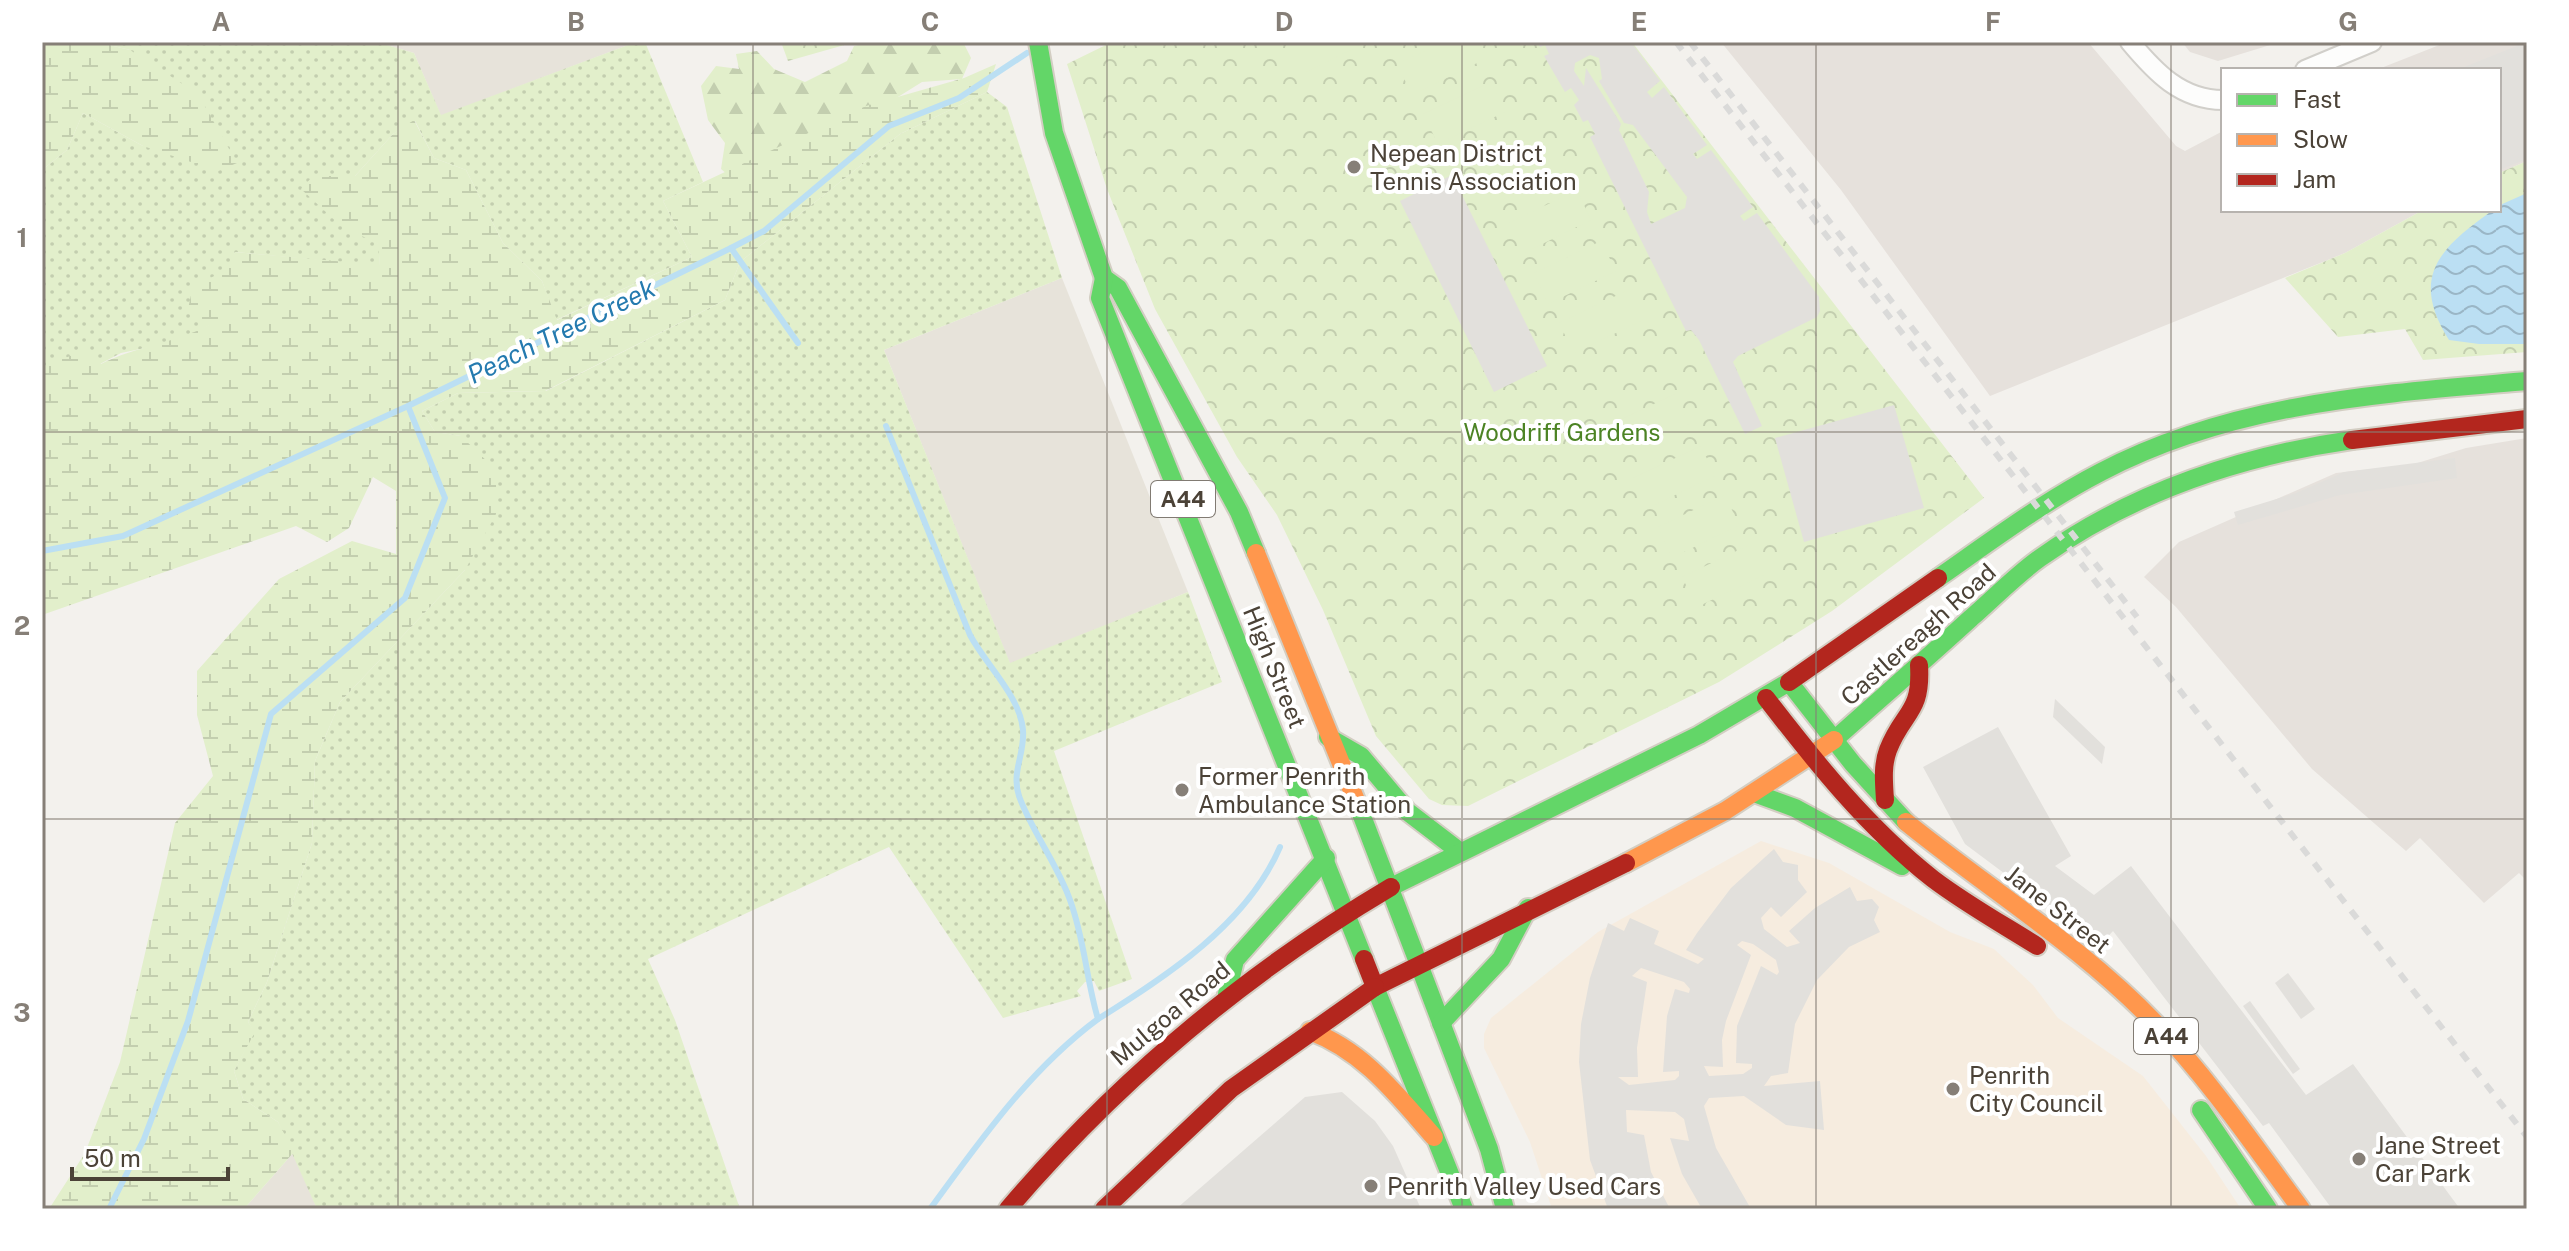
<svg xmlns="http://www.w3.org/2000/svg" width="2569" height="1251" font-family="'Public Sans',sans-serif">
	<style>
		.residential { fill: #e7e3da }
		.commercial { fill: #f6ecdf }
		.industrial { fill: #e6e1dc }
		.grass { fill: url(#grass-dots) }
		.forest { fill: url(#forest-firs) }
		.wetland { fill: url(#wetland-marsh) }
		.park { fill: url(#park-crowns) }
		.pitch { fill: #e2efcb }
		.parking { fill: #e2e0dc; fill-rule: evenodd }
		.water { fill: url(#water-waves) }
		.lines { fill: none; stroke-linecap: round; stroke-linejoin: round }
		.stream { stroke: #bbdff3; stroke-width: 6 }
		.street-casing { stroke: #d1cfca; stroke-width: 22 }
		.fast-casing { stroke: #d3cec3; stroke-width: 22 }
		.slow-casing { stroke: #d3cec3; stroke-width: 22 }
		.jam-casing { stroke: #d3cec3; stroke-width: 22 }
		.street { stroke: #fdfdfc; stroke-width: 18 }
		.fast { stroke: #63d668; stroke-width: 18 }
		.slow { stroke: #ff974d; stroke-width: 18 }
		.jam { stroke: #b3261e; stroke-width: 18 }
		.rail { stroke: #dadad9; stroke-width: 6; stroke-dasharray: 10 10; stroke-linecap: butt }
		.grid { fill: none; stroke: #867f77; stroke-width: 2; stroke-opacity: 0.55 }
		.poi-dot { fill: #867f77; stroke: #fff; stroke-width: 3 }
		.labels { text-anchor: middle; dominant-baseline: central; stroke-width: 8; stroke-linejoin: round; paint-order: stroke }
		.shield { fill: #fff; stroke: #817b73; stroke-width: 2 }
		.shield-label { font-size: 22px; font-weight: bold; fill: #4b4237 }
		.poi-label { font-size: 24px; fill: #4b4237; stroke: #fff; text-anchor: start }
		.park-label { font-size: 24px; fill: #4c8324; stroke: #fff }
		.street-label { font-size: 24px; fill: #4b4237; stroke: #fff }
		.water-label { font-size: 26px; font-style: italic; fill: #247aaf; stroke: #fff }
		.neatline { fill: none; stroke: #867f77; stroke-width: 3 }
		.grid-label { font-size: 26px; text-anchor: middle; font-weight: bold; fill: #867f77 }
	</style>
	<defs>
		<pattern id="grass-dots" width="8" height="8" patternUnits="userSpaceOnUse" patternTransform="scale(2)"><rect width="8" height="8" fill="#e2efcb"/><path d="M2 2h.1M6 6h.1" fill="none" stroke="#c3ceaf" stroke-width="1.8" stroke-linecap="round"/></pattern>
		<pattern id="forest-firs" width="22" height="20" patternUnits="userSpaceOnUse" patternTransform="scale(2)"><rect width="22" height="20" fill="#e2efcb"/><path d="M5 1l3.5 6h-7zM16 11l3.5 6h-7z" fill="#c3ceaf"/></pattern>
		<pattern id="wetland-marsh" width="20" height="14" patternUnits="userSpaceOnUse" patternTransform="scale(2)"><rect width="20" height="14" fill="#e2efcb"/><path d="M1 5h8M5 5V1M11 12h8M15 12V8" fill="none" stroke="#c3ceaf"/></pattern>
		<pattern id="park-crowns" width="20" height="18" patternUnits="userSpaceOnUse" patternTransform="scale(2)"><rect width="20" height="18" fill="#e2efcb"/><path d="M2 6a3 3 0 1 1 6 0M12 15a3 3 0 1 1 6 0" fill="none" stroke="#c3ceaf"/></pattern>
		<pattern id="water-waves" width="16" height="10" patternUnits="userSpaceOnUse" patternTransform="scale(2)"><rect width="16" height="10" fill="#bbdff3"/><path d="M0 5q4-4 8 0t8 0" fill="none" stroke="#9ab6c6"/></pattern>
	</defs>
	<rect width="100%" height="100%" fill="#f3f1ed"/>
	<g class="residential">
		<polygon points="377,42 636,42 441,116 414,53"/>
		<polygon points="1062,278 1188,592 1010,664 884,350"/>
		<polygon points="294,1152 317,1209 244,1209"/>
	</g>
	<polygon class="commercial" points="1761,841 1829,863 1950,932 1994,949 2033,985 2058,1018 2143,1076 2206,1156 2241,1209 1552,1209 1530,1142 1484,1048 1484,1034 1491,1018 1598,932"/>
	<g class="industrial">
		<polygon points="1721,42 2088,42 2176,146 2185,151 2223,131 2223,210 2423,210 2345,253 1990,396 1841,190"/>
		<polygon points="2182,42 2280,42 2218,61 2190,52"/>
		<polygon points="2447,42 2527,42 2527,161 2499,173 2499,70 2376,70"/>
		<polygon points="2527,438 2527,881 2519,873 2484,903 2420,838 2406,851 2312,769 2176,607 2144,577 2179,542 2336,473 2411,465 2466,448"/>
	</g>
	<g class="grass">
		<polygon points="97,42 377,42 414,53 441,115 636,42 645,42 703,182 663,201 692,257 556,320 542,281 503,243 466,170 434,158 415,121 393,134 355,176 313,176 340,224 379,244 380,266 235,252 210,325 179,341 121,353 100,364 42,374 42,170 67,150 83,113 143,146 130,50"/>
		<polygon points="987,92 1007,107 1062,278 884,350 1010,663 1188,592 1222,682 1054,751 1132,979 1099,991 1094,981 1085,982 1077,991 1081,996 1003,1018 889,847 648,959 675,1020 740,1209 317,1209 278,1122 243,1099 234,1071 254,1032 248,1022 267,982 312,843 315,761 340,702 465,570 461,436 435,432 422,411 458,393 546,391 725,300 740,262 900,134"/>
	</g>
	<polygon class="forest" points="871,42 963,42 971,58 962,79 922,82 747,191 721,169 725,143 708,120 701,86 716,66 739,69 736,54 757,51 774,69 805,82 847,61 854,46"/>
	<g class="wetland">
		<polygon points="42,42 97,42 130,50 198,94 237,163 218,171 143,146 83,113 67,150 42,170"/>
		<path d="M996,64L987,92L900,134L740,262L725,300L545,391L458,393L422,411L435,432L461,436L496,470V514L465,570L340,702L315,761L312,843L267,982L248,1022L255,1032L234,1071L243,1099L278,1122L294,1152L244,1209H49L85,1153L120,1062L175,823L213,776L197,715V671L279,579L352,541L396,554V491L373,477L349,528L327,542L296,526L42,615V374L48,364L87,350L101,364C136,346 173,344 209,325L188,309L193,286L225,271L235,252L380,265L378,244L340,225L301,189L313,176H355L393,134L414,120L434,158L466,170L503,243L542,281L557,320L692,257L663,201L866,106L964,78Z"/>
	</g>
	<g class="park">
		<polygon points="781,42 855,42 788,61"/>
		<polygon points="1112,42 1632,42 1984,498 1832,611 1719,682 1468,806 1442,805 1429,799 1376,736 1323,610 1277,515 1237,457 1155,309 1107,189 1067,64"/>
		<polygon points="2527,161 2527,352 2423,360 2405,329 2338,337 2285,278 2345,253 2423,210 2499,210 2499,173"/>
	</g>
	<g class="pitch">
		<polygon points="1291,42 1367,42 1306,72"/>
		<polygon points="1444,42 1469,42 1479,62 1412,95 1397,64"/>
		<polygon points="1491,82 1505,112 1438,144 1423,114"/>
		<polygon points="1551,139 1566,169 1498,202 1484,172"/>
		<polygon points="1577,190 1591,220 1524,253 1509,223"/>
		<polygon points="1601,241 1616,271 1548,304 1534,273"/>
		<polygon points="1626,291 1641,321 1574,353 1559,323"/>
		<polygon points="1675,394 1689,424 1622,456 1607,426"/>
		<polygon points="1701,446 1715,476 1648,508 1633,478"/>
		<polygon points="1725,495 1739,525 1672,558 1658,527"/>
		<polygon points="1749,545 1764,575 1697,607 1682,577"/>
	</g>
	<g class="parking">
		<path d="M1537,42H1631L1660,81L1647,92L1652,98L1664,87L1707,145L1693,154L1697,159L1711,150L1753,207L1740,216L1744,221L1757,213L1819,297L1820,311L1817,317L1738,356L1733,362L1762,426L1745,434L1699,340L1691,330L1686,331L1590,137L1595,134L1588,120L1583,122L1574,105L1579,100L1571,88L1565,92L1544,56L1549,54L1545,45L1540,47ZM1590,55L1599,58L1602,79L1599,81L1624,123L1633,125L1687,197L1685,208L1651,224L1647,212L1649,192L1619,130L1621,124L1586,68L1584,86L1574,71L1575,63Z"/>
		<polygon points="2527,42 2527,159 2499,170 2499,70 2457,70"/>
		<polygon points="1452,175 1547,366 1494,392 1400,201"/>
		<polygon points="1894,405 1924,508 1804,542 1775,438"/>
		<polygon points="2455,458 2457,478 2340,495 2238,525 2234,512 2296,493 2344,472"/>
		<polygon points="2055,699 2105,747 2102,764 2053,717"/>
		<polygon points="1998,727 2071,856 2055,866 2094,895 2131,866 2306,1095 2353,1064 2460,1209 2332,1209 2269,1123 2263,1126 2113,931 2100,945 1965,844 1923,767"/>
		<path d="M1774,849L1783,862L1798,865V880L1807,892L1781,917L1771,907L1761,918L1764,929L1787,947L1800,943L1789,931L1815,908L1850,887L1857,901L1872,899L1879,907L1874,920L1880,932L1849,947L1817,980L1795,1024L1788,1073L1771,1076L1764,1086L1820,1081L1824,1130L1786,1125L1744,1096L1709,1098L1704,1106L1716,1148L1751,1209H1702L1682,1174L1670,1138L1689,1141L1684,1119L1675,1112L1626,1110L1627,1132L1644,1135L1651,1172L1670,1209H1608L1590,1160L1579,1062L1581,1024L1590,978L1608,923L1624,931L1630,918L1659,931L1654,944L1698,964L1704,959L1686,950L1697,933L1731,888ZM1742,941L1753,944L1776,960L1779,972L1777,975L1761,966L1737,1026L1736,1063L1752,1064V1068L1743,1074L1709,1076L1704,1066L1723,1067L1722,1040L1726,1021L1751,955L1737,945ZM1641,968L1684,982L1690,989L1689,993L1675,989L1667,1016L1663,1072L1679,1071V1076L1675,1080L1629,1085L1618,1077H1638L1637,1048L1647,982L1632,976Z"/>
		<polygon points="2288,973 2315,1009 2301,1019 2275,983"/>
		<polygon points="2250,1001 2300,1069 2293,1074 2243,1006"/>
		<polygon points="1342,1092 1375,1121 1393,1146 1421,1209 1176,1209 1305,1097"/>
	</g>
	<path class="water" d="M2527,193V344H2479L2449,340C2409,276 2440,248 2493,210H2499L2500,205Z"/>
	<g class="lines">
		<g class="stream">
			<polyline points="731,248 798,343"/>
			<path d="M886,426L970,635C986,665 1020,696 1023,730C1025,754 1011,772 1019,796C1032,832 1057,863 1070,900C1085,941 1086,979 1098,1019C1029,1070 980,1141 930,1209"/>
			<polyline points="42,551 123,536 408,406 731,248 764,231 889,126 959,98 1027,53"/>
			<path d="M1098,1019C1167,976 1247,924 1280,847"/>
			<polyline points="109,1209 144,1139 188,1021 271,714 405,598 445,498 408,406"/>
		</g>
		<g class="street-casing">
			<g id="street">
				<path d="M2130,42C2155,72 2181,100 2223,100"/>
				<polyline points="2305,70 2372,42"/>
			</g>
		</g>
		<g class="fast-casing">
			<g id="fast">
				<polyline points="1038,42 1054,133 1104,278 1118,288 1239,512 1256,553"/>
				<polyline points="1104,278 1100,298 1364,959"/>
				<path d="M1938,578C1991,541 2043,502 2101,472C2235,402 2379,394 2527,381"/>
				<polyline points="1328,737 1361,756 1408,812 1459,851"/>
				<path d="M1834,740C1880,699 1926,659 1971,618C1994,598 2016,575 2040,558C2133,492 2241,456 2352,440"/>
				<polyline points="1757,794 1795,808 1902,866"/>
				<polyline points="1357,803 1418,962"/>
				<polyline points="1391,887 1699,735 1789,682 1853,764 1906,822"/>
				<polyline points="1418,962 1489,1149 1505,1209"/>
				<polyline points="1375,987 1464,1209"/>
				<polyline points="1227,994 1235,960 1326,858"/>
				<polyline points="1441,1023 1501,959 1528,908"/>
				<polyline points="2201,1110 2268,1209"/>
			</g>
		</g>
		<g class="slow-casing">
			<g id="slow">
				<polyline points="1256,553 1357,803"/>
				<path d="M1906,822C1990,890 2083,947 2158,1026C2211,1082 2255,1147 2301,1209"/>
				<polyline points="1626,863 1725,811 1834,740"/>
				<path d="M1310,1031C1364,1051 1397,1095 1434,1137"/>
			</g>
		</g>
		<g class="jam-casing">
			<g id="jam">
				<polyline points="2352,440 2527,419"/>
				<polyline points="1789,682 1938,578"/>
				<path d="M1766,698C1816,763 1868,828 1933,879C1966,904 2002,924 2037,946"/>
				<path d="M1885,800C1884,783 1882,766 1888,750C1903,711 1922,714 1919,665"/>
				<polyline points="1364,959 1375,987 1626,863"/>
				<path d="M1008,1209C1119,1079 1244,974 1391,887"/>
				<polyline points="1104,1209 1231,1089 1375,987"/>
			</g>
		</g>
		<use href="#street" class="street"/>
		<use href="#fast" class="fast"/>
		<use href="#slow" class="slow"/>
		<use href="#jam" class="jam"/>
		<g class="rail">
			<polyline points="1676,42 2527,1137"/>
			<polyline points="1690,42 2137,617"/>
		</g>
	</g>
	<path class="grid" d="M398,42V1209M753,42V1209M1107,42V1209M1462,42V1209M1816,42V1209M2171,42V1209M42,432H2527M42,819H2527"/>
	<g class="poi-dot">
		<circle cx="1354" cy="167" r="8"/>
		<circle cx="1182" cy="790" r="8"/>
		<circle cx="1953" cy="1089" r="8"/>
		<circle cx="2359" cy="1159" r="8"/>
		<circle cx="1371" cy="1186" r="8"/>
	</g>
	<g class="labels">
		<g class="shield">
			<rect x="1151" y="481" width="64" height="36" rx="6"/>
			<rect x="2134" y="1018" width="64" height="36" rx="6"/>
		</g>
		<g class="shield-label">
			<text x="1183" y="499">A44</text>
			<text x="2166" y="1036">A44</text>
		</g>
		<g class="poi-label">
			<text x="1370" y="153">Nepean District<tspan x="1370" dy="28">Tennis Association</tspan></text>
			<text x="1198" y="776">Former Penrith<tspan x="1198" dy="28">Ambulance Station</tspan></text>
			<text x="1969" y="1075">Penrith<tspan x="1969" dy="28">City Council</tspan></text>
			<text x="2375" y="1145">Jane Street<tspan x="2375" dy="28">Car Park</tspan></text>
			<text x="1387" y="1186">Penrith Valley Used Cars</text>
		</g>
		<g class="park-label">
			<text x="1562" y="432">Woodriff Gardens</text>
		</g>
		<g class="street-label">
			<text transform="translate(1918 634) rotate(-42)">Castlereagh Road</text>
			<text transform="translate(1275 667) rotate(68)">High Street</text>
			<text transform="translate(2058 909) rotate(38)">Jane Street</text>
			<text transform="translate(1170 1013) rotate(-40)">Mulgoa Road</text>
		</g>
		<g class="water-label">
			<text transform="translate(561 331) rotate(-26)">Peach Tree Creek</text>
		</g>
	</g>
	<rect width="2569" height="1251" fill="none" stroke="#ffffff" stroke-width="88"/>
	<rect x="2221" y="68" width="280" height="144" fill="#ffffff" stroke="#b7b3af" stroke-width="2"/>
	<rect x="2237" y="94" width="40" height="12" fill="#63d668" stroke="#b7b3af" stroke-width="2"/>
	<text x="2293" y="108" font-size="24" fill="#4b4237">Fast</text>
	<rect x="2237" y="134" width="40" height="12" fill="#ff974d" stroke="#b7b3af" stroke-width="2"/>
	<text x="2293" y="148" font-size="24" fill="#4b4237">Slow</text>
	<rect x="2237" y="174" width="40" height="12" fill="#b3261e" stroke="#b7b3af" stroke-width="2"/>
	<text x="2293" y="188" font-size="24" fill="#4b4237">Jam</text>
	<path d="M72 1167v12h156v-12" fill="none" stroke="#4b4237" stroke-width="4"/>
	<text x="84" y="1167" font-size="24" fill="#4b4237" stroke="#ffffff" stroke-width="6" paint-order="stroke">50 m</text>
	<rect x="44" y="44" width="2481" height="1163" class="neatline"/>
	<g class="grid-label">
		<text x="221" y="31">A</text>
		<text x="576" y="31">B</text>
		<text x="930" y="31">C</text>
		<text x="1284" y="31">D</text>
		<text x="1639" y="31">E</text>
		<text x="1993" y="31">F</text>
		<text x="2348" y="31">G</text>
		<text x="22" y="247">1</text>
		<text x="22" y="635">2</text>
		<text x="22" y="1022">3</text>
	</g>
</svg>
